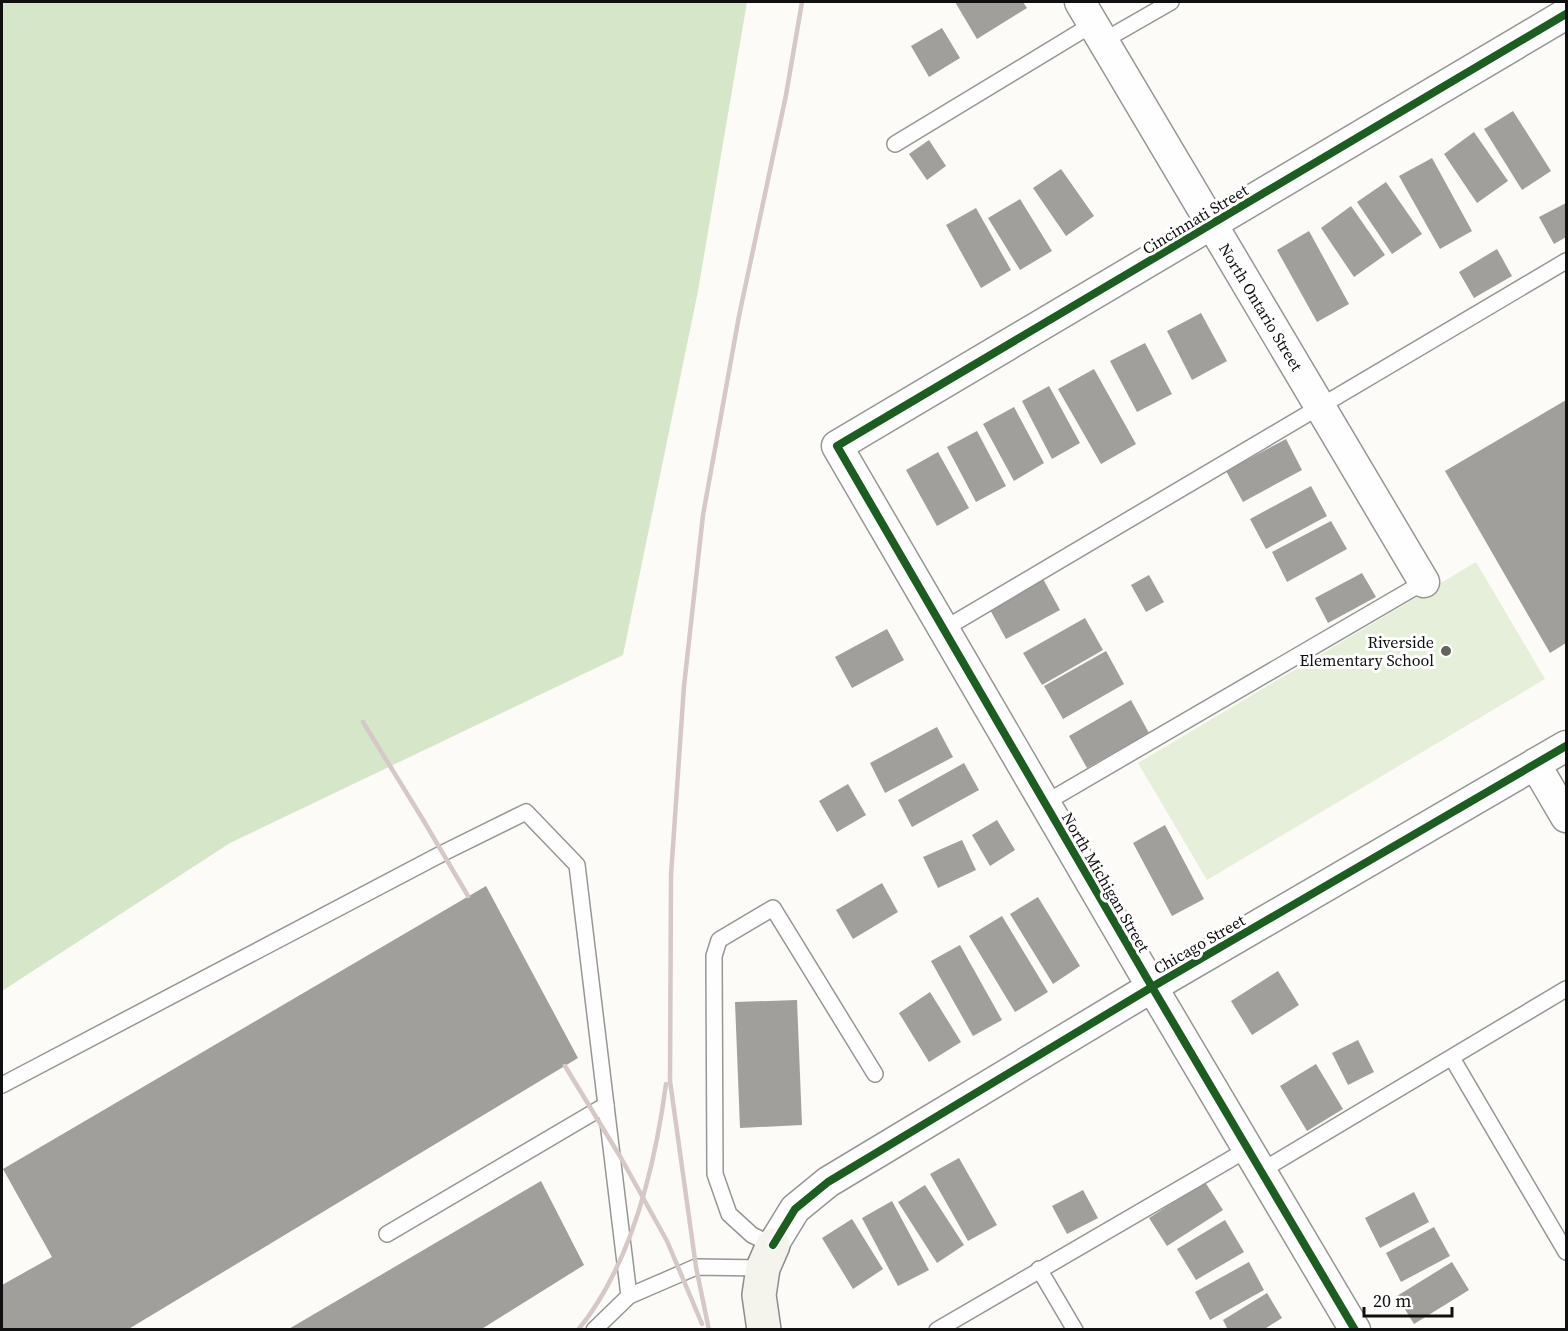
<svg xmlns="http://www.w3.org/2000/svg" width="1568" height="1331" font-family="'Source Serif 4',serif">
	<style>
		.green { fill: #e5efd9 }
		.forest { fill: #d6e6c8 }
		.building { fill: #a09f9c }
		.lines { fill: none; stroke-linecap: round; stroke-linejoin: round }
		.service-casing { stroke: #969694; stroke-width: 18 }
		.minor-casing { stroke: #969694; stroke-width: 33 }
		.secondary-casing { stroke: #8d8c8b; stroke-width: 36 }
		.service { stroke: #fffefe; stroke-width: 15 }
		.minor { stroke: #fffefe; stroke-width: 30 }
		.secondary { stroke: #f4f4ed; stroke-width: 33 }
		.rail { stroke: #d6c8c7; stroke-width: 4.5 }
		.cycleway-casing { stroke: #fff; stroke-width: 11 }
		.cycleway { stroke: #1b5e20; stroke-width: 8 }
		.poi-dot { fill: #636261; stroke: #fff; stroke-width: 2 }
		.labels { text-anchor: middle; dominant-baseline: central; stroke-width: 6; stroke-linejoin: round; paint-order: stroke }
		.street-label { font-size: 16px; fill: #101010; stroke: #fff }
		.poi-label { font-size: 16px; fill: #101010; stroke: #fff; text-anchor: end }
	</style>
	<rect width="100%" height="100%" fill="#fcfbf7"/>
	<polygon class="green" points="1476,562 1545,679 1207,880 1138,763"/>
	<polygon class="forest" points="2,2 747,2 698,291 623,655 230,843 2,991"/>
	<g class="building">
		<polygon points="955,2 1023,2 1027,8 977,39"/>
		<polygon points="942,28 960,58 929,77 911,46"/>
		<polygon points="1513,111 1551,171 1522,190 1484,129"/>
		<polygon points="1474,132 1508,181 1477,203 1444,154"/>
		<polygon points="929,140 946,166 927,180 909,154"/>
		<polygon points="1432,158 1472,231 1440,249 1399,176"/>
		<polygon points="1061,169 1094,216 1066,236 1033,188"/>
		<polygon points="1386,182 1422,234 1392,254 1357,202"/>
		<polygon points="1020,199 1052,251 1020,270 988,218"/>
		<polygon points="1566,203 1566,237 1554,244 1539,217"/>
		<polygon points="1351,206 1385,255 1354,277 1321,228"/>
		<polygon points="976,208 1011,270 981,288 946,225"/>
		<polygon points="1309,231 1349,304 1317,322 1277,250"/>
		<polygon points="1497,249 1512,276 1474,298 1459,272"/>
		<polygon points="1201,313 1227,361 1192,380 1167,331"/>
		<polygon points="1145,343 1172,394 1137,412 1110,361"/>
		<polygon points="1094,369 1136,444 1101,464 1058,389"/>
		<polygon points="1049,386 1080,443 1052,459 1022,401"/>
		<polygon points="1566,400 1566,643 1550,653 1445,471"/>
		<polygon points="1014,407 1044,463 1014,481 983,424"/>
		<polygon points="977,431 1006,486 976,502 947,447"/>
		<polygon points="1286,439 1302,470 1243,502 1226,471"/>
		<polygon points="938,452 969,508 937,526 906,470"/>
		<polygon points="1311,486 1327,516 1266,549 1250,519"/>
		<polygon points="1331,521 1347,549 1287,582 1272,552"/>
		<polygon points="1362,573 1376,597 1328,623 1315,598"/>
		<polygon points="1149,575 1164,602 1146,612 1131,585"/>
		<polygon points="1042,577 1060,610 1006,639 988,606"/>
		<polygon points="1085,618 1103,650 1042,685 1023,653"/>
		<polygon points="887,629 904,660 852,688 835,657"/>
		<polygon points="1106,651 1124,684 1063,719 1044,686"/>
		<polygon points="1131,700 1149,733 1087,768 1069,736"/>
		<polygon points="937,727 953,757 885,793 870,763"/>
		<polygon points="964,763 979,790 912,827 898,800"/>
		<polygon points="848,784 866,815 837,832 819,801"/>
		<polygon points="997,820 1015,850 990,866 972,835"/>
		<polygon points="1165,825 1204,899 1172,916 1133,843"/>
		<polygon points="962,840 976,870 938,888 923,857"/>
		<polygon points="882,883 898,912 853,939 836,910"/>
		<polygon points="486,886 578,1058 127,1330 2,1330 2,1285 52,1257 3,1169"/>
		<polygon points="1038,897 1080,966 1053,984 1010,914"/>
		<polygon points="1002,916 1048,992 1015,1012 969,936"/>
		<polygon points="960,945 1002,1020 973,1036 931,961"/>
		<polygon points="1278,971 1299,1005 1252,1035 1231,1001"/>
		<polygon points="930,992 961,1042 929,1062 899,1013"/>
		<polygon points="797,1000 802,1125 740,1128 735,1002"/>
		<polygon points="1358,1040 1374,1072 1348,1085 1332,1053"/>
		<polygon points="1316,1064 1343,1109 1307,1131 1280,1086"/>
		<polygon points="959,1158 997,1225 968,1241 930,1174"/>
		<polygon points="541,1181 584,1265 480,1330 287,1330"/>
		<polygon points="1205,1182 1223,1210 1167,1246 1149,1218"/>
		<polygon points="925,1185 964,1245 937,1263 898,1202"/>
		<polygon points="1083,1190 1098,1218 1067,1234 1052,1206"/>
		<polygon points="1414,1192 1429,1222 1380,1248 1365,1218"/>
		<polygon points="892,1201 929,1270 898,1286 862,1218"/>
		<polygon points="852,1219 883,1269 853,1289 822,1238"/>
		<polygon points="1225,1220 1244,1252 1196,1280 1177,1249"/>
		<polygon points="1434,1227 1450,1256 1401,1282 1386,1253"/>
		<polygon points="1249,1262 1264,1290 1210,1320 1195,1292"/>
		<polygon points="1452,1262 1469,1290 1414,1324 1397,1296"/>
		<polygon points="1267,1293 1282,1318 1263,1330 1228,1330 1223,1320"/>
	</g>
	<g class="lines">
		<g class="service-casing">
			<g id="service">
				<polyline points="1103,41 1171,2"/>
				<polyline points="895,144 1093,24"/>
				<polyline points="944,629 1566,261"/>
				<polyline points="1045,803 1424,582"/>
				<polyline points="1452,1058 1566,1252"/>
				<polyline points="2,1085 443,853 526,812 577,865 629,1296"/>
				<polyline points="1261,1171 1566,989"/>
				<polyline points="387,1234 606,1105"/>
				<polyline points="773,1245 752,1235 729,1214 715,1174 714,956 719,940 773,908 875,1074"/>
				<polyline points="1039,1269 1075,1330"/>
				<polyline points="594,1330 629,1296 696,1267 763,1268"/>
				<polyline points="937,1330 1248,1149"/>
			</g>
		</g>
		<g class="minor-casing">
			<g id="minor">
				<polyline points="1080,2 1424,582"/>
				<polyline points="1535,764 1566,817"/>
				<polyline points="773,1245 795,1209 828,1182 1152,987 1566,746"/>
				<polyline points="1355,1330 1152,987 837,446 1566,14"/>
			</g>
		</g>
		<g class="secondary-casing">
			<polyline id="secondary" points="764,1330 759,1295 763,1268 773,1245"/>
		</g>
		<use href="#service" class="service"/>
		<use href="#minor" class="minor"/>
		<use href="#secondary" class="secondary"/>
		<g class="rail">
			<polyline points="363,722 422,818 468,896"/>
			<polyline points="565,1066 621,1158 667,1241 702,1324"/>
			<path d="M578,1330C632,1264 655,1166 666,1084"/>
			<polyline points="709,1330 696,1267 670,1081 671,875 684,686 703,515 739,316 786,95 802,2"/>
		</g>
		<g class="cycleway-casing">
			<g id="cycleway">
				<polyline points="773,1245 795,1209 828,1182 1152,987 1566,746"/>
				<polyline points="1355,1330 1152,987 837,446 1566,14"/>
			</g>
		</g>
		<use href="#cycleway" class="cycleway"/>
	</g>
	<circle class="poi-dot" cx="1446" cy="651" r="6"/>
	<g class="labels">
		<g class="street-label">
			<text transform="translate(1195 219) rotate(-31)">Cincinnati Street</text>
			<text transform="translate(1261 307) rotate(59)">North Ontario Street</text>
			<text transform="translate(1106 882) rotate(60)">North Michigan Street</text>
			<text transform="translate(1199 944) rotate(-30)">Chicago Street</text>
		</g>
		<g class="poi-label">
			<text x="1434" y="642">Riverside<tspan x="1434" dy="18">Elementary School</tspan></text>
		</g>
	</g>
	<rect width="1568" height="1331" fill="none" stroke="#101010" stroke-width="6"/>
	<path d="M1364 1307v9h88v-9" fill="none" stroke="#101010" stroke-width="3"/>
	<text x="1373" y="1307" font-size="18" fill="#101010" stroke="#ffffff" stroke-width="4.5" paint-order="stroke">20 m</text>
</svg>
